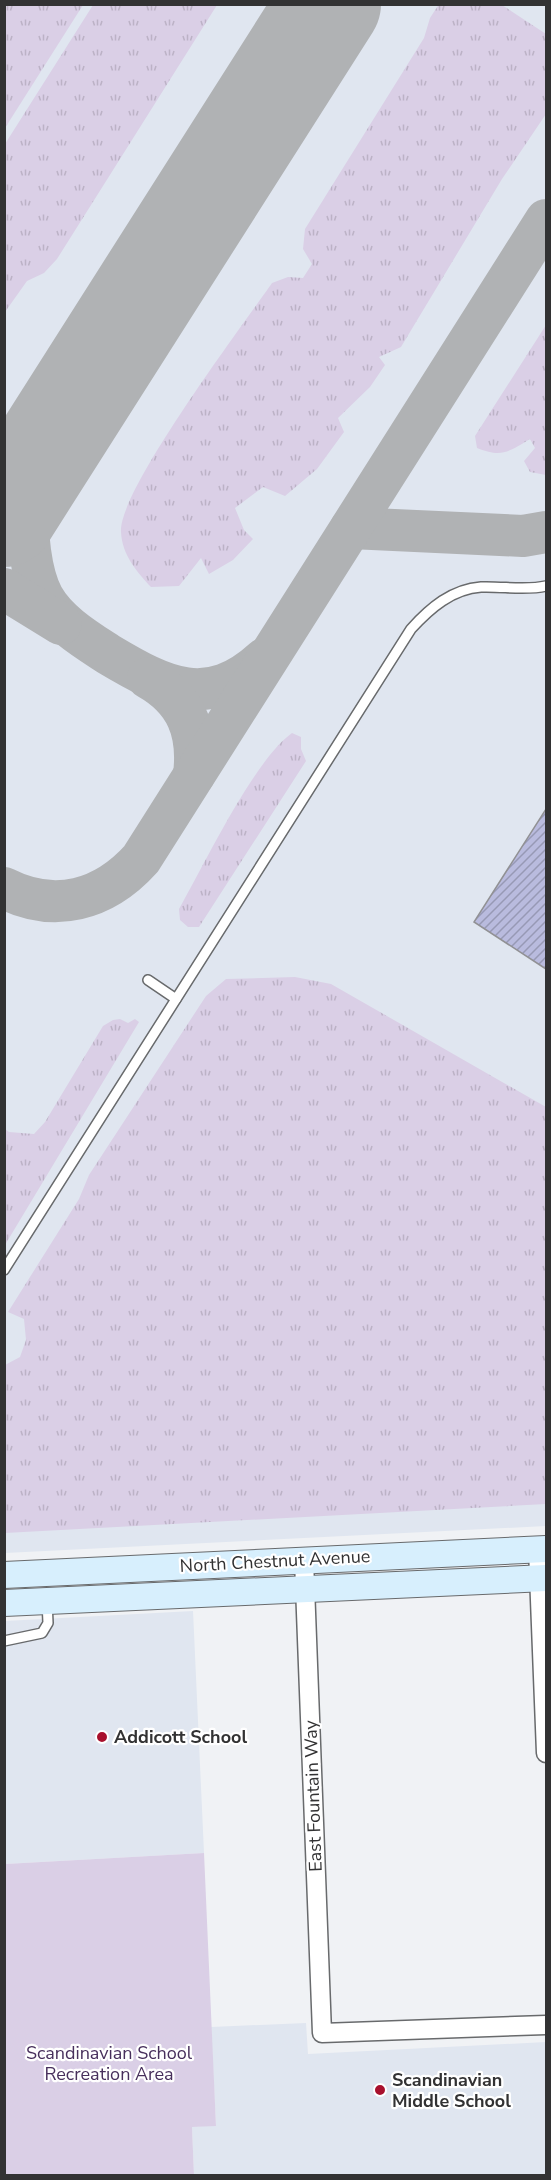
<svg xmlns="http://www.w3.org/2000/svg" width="551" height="2180" font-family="'Nunito Sans',sans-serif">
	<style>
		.built { fill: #e0e6f0 }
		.grass { fill: url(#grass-tufts) }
		.park { fill: #dacfe6 }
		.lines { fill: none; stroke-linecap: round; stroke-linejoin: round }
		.taxiway { stroke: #b0b2b4; stroke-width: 42 }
		.runway { stroke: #b0b2b4; stroke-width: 104 }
		.building { fill: url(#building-hatch); stroke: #919194; stroke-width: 1.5 }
		.lane-casing { stroke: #686a6c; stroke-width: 12 }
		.street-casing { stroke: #686a6c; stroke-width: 21 }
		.secondary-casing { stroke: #686a6c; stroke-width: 28 }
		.lane { stroke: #fff; stroke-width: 9 }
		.street { stroke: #fff; stroke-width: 18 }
		.secondary { stroke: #d7effd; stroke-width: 26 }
		.poi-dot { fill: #a8102d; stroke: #fff; stroke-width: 2 }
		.labels { text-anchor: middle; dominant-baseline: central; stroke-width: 4.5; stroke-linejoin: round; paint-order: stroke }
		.street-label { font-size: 18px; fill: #323233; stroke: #fff }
		.poi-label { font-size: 18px; font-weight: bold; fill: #323233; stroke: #fff; text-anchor: start }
		.park-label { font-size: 18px; fill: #472f5c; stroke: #fff }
	</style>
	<defs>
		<pattern id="grass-tufts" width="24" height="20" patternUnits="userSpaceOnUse" patternTransform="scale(1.5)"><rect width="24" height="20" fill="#dacfe6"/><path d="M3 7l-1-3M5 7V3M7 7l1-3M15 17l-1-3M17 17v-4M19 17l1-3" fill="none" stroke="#bcb2c6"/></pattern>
		<pattern id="building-hatch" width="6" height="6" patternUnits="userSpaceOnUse" patternTransform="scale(1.5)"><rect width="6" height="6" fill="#b9bbde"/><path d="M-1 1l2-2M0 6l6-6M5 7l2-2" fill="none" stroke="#9799b5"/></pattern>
	</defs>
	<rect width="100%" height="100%" fill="#f0f2f5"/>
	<g class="built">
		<polygon points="4,5 546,5 546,1526 5,1553"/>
		<polygon points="193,1611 204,1853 5,1864 5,1621"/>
		<polygon points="306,2023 308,2054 546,2042 546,2175 194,2175 192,2127 216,2125 211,2027"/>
	</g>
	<g class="grass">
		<polygon points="5,4 83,5 5,128 4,5"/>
		<path d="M439,4L502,5L546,34V114L502,179L401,347L379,357L385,365L370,387L338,418L344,432L317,469L285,496L263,487L235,508L244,530L253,539L233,560L209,574L201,558L179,586L151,587C137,572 122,555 121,532C118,491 243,325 272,283L288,277L303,278L312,264L303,249L305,229L424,38L430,18Z"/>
		<polygon points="93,5 217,5 57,259 44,273 27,281 5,312 5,144"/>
		<path d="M546,325V475L530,472L524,461L535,448L530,439C508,452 502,458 477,448L475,436Z"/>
		<path d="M292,733L301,737V749L306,761L199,927H188L180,920L179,909C204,865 254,760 292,733Z"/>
		<polygon points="295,977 331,984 546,1107 546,1504 5,1533 5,1365 20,1357 26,1340 24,1319 8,1312 79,1199 89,1175 206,996 226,979"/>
		<polygon points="120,1019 128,1023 135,1019 139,1022 5,1245 5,1129 9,1132 34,1134 45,1122 103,1026 113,1020"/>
	</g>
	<polygon class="park" points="204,1853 216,2126 192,2127 194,2175 5,2175 5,1864"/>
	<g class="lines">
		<g class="taxiway">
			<path d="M45,451C40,468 33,486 30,504C25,529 31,575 43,597C57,622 85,639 108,654C165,688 208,710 264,659"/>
			<polyline points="351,528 523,536 546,532"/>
			<polyline points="4,589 61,624"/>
			<path d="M148,678C187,700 199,732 194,775"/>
			<path d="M4,888C55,914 104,900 141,859L546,220"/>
		</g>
		<polyline class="runway" points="4,515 329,4"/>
	</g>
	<polygon class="building" points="546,809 546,969 474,922"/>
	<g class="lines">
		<g class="lane-casing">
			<g id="lane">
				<polyline points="148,980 176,999"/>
				<path d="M4,1270L411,629C430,608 452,589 481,587C503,586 525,591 546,586"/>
				<polyline points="4,1641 42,1633 48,1623 47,1601"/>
			</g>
		</g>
		<g class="street-casing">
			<g id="street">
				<polyline points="538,1549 546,1753"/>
				<polyline points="304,1560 322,2033 546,2025"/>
			</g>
		</g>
		<g class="secondary-casing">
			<g id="secondary">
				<polyline points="4,1575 546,1549"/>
				<polyline points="4,1603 546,1578"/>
			</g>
		</g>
		<use href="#lane" class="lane"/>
		<use href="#street" class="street"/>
		<use href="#secondary" class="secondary"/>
	</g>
	<g class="poi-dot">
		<circle cx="102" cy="1737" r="6"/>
		<circle cx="380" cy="2090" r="6"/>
	</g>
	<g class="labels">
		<g class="street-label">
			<text transform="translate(275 1561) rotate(-3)">North Chestnut Avenue</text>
			<text transform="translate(313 1796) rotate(-92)">East Fountain Way</text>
		</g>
		<g class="poi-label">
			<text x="114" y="1737">Addicott School</text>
			<text x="392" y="2080">Scandinavian<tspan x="392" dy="21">Middle School</tspan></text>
		</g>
		<g class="park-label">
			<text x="109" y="2053">Scandinavian School<tspan x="109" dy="21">Recreation Area</tspan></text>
		</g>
	</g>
	<rect width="551" height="2180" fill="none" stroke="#323233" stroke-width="12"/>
</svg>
